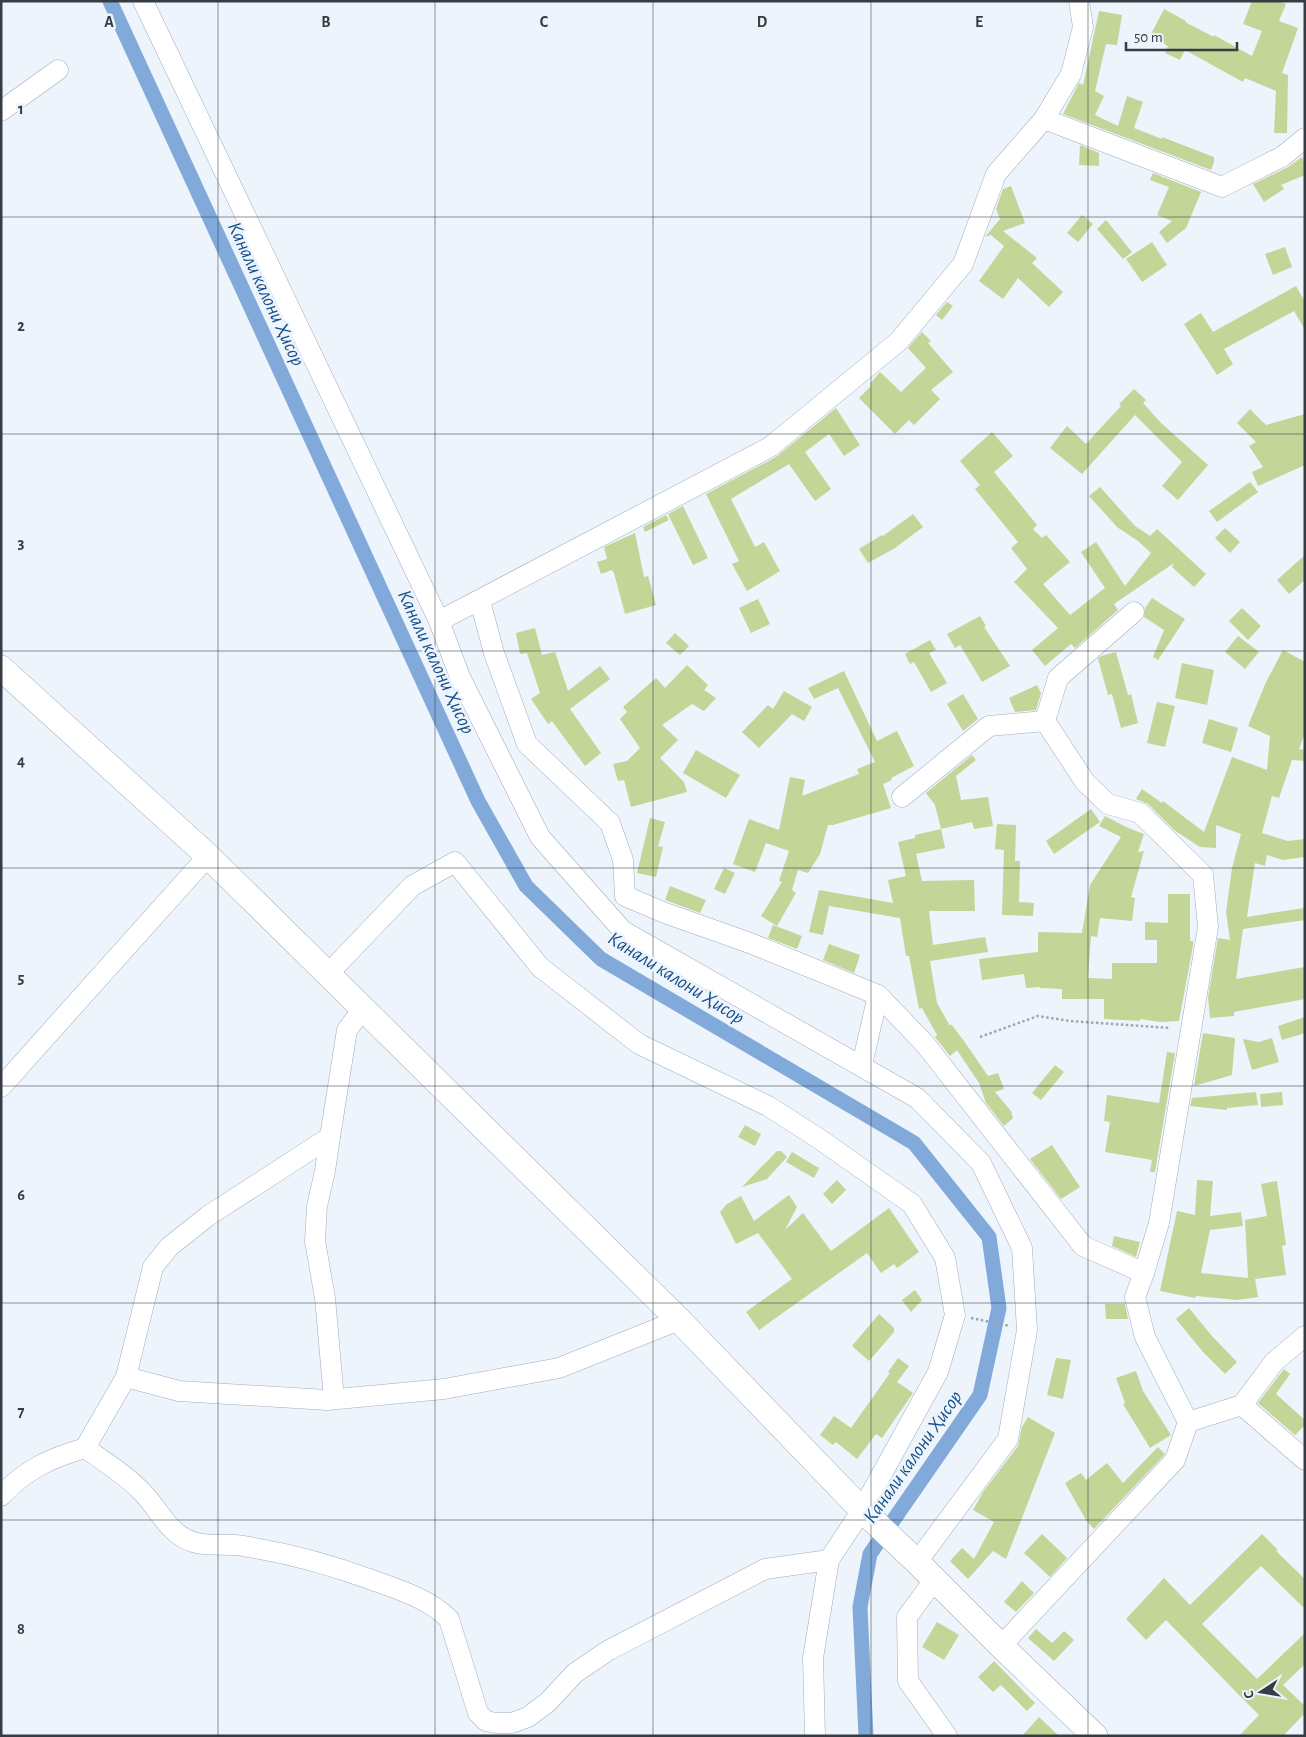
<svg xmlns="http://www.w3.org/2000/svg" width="1306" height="1737" font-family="'Alegreya Sans',sans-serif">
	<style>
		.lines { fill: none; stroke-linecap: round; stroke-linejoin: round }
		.canal { stroke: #81aadb; stroke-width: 15 }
		.building { fill: #c3d597 }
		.minor-casing { stroke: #9fadbe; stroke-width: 21 }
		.major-casing { stroke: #9fadbe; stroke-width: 26 }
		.path { stroke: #a0a6ad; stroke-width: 2.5; stroke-dasharray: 2.5 2.5; stroke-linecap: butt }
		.minor { stroke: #fff; stroke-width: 20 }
		.major { stroke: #fff; stroke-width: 25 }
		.grid { fill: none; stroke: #363c43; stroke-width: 1; stroke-opacity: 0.55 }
		.labels { text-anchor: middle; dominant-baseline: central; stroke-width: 5; stroke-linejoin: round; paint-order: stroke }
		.water-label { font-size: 20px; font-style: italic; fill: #164f8a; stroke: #eef4fc }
		.grid-label { font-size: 16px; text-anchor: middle; font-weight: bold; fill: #363c43; stroke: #eef4fc; stroke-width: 5; stroke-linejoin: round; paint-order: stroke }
	</style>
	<rect width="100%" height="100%" fill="#eef4fc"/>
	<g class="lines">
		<polyline class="canal" points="110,1 478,801 526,886 601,959 914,1143 989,1237 999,1308 980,1395 870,1554 860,1607 866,1736"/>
	</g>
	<g class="building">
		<polygon points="1252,1 1278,1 1286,4 1279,21 1298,28 1282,73 1288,75 1287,133 1274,133 1276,91 1245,78 1243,82 1185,50 1180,60 1165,53 1168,46 1150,36 1164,9 1186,21 1185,22 1214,37 1214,35 1252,56 1262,31 1243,24"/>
		<polygon points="1099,11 1122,15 1117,45 1106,44 1095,91 1104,96 1095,115 1118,126 1127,96 1143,102 1134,128 1162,139 1162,137 1214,157 1214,162 1211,170 1063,114 1079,83 1083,85"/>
		<polygon points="1080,145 1099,153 1099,166 1079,165"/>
		<polygon points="1302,157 1305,164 1305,175 1281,185 1284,189 1264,202 1253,184 1288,167"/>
		<polygon points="1153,173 1201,192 1186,228 1167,243 1159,232 1172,221 1157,215 1169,187 1150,180"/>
		<polygon points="1011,186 1025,223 1003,231 1037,258 1032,263 1063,292 1049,307 1018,278 1003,299 979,281 1004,246 991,235 985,237 1000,219 996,209 1003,189"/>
		<polygon points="1082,215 1093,224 1078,242 1067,233"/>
		<polygon points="1106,220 1132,252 1123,259 1097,229"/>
		<polygon points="1152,242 1167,265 1142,282 1126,259"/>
		<polygon points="1285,247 1292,267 1273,275 1265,254"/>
		<polygon points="1296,286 1305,302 1305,330 1294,311 1224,349 1233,364 1217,375 1184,324 1201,313 1213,332"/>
		<polygon points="947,302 953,306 942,320 936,315"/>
		<polygon points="922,332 931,341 928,343 953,372 931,390 940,399 914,425 909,420 895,434 859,398 871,386 870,384 880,372 901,392 926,368 908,348"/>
		<polygon points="1134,389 1146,400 1143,403 1161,423 1208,465 1178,500 1162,486 1182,462 1135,415 1082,474 1050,448 1067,426 1086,444 1121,406 1119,404"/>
		<polygon points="836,408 860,445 844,456 829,434 805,452 831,489 815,501 789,464 731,499 755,547 764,542 780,571 747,591 732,564 739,561 706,494 776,457"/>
		<polygon points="1250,409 1266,425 1305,414 1305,465 1258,486 1252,472 1263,467 1249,446 1256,442 1237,423"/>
		<polygon points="992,432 1013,456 994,472 1037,525 1033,529 1042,538 1046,535 1070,562 1043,584 1070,615 1105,588 1081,552 1096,542 1125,586 1151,553 1138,541 1117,527 1089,496 1100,487 1135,526 1150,536 1157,529 1206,574 1194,587 1172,567 1174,563 1114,604 1118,610 1075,648 1071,644 1045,666 1032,650 1058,628 1014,582 1027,569 1011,548 1018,542 975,489 980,485 960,461"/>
		<polygon points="1250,482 1258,492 1217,522 1209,511"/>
		<polygon points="683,506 708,558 693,565 668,514"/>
		<polygon points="913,514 923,527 895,548 868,563 859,549 882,535 883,536"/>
		<polygon points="666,515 669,520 645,532 643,527"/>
		<polygon points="1225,528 1240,542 1230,553 1215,538"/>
		<polygon points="635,533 644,577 648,576 656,605 625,614 614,573 612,570 601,574 597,562 607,559 604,547"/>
		<polygon points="1305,555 1305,580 1289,594 1277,580"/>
		<polygon points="1152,598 1185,619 1158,660 1153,657 1164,630 1144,617 1145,608"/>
		<polygon points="758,599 770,624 751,633 739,608"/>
		<polygon points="1242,608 1261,626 1248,640 1229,621"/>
		<polygon points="980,616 986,626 984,627 1010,666 982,682 960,645 955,648 947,634"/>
		<polygon points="535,628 542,655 555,652 568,691 600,666 610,679 570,709 601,753 585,766 552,721 548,724 531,699 540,693 527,653 520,654 516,633"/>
		<polygon points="675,633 689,646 680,655 666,643"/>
		<polygon points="1238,636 1259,652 1245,669 1225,652"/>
		<polygon points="930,640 936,650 929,653 947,683 931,692 914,662 910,664 905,654"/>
		<polygon points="1283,650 1305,662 1305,733 1299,749 1305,750 1305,761 1292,760 1279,798 1272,796 1262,833 1288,841 1305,839 1305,857 1283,860 1267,855 1265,866 1255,863 1247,917 1304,908 1305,920 1243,929 1236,979 1305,967 1305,999 1234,1012 1234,1016 1210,1018 1208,997 1218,938 1230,940 1226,912 1232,868 1241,834 1216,825 1216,848 1200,847 1174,830 1148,804 1136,799 1142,789 1162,803 1163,801 1204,832 1232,757 1267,770 1270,736 1248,726 1266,682"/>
		<polygon points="1116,652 1128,695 1131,694 1138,723 1121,728 1112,694 1108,695 1098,659 1101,656"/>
		<polygon points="1182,663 1214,670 1207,705 1175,698"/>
		<polygon points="687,665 708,685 704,690 716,698 704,711 692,704 662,725 678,740 660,758 684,782 687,792 631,807 624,780 618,781 613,764 627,761 640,748 620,719 627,712 623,707 656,678 665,688"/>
		<polygon points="844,671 877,741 897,731 914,766 891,778 892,780 883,784 891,808 833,825 828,825 820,854 808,873 798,870 792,890 796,893 777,926 761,916 782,882 779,881 789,851 766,843 755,872 733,864 749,819 779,830 790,777 805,780 802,796 859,774 857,769 875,762 838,688 814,699 808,688"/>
		<polygon points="1037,685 1041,693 1036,710 1015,712 1009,698"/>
		<polygon points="784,691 812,707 804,721 792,714 759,748 742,732 768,705 773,709"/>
		<polygon points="963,694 978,719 963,731 947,704"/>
		<polygon points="1157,702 1175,706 1165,747 1147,743"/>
		<polygon points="1209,719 1238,728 1231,752 1202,743"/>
		<polygon points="696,750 740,775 726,798 683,773"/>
		<polygon points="972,755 976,760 956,776 961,800 988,797 993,826 974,829 972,822 941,829 935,805 926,793"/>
		<polygon points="1091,809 1100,822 1054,854 1046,841"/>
		<polygon points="1105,816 1126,827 1144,834 1138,852 1144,851 1131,897 1135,898 1132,921 1100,918 1097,937 1091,936 1088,978 1112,979 1112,963 1157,963 1157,940 1145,940 1145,922 1168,923 1168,894 1190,894 1190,941 1193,941 1193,946 1179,1021 1160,1022 1140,1019 1140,1021 1104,1019 1104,999 1062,999 1062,989 1040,988 1040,987 1026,988 1024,974 982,980 979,959 1038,952 1038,932 1082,933 1090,885 1121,837 1099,826"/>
		<polygon points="650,818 665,822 658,846 663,847 656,877 637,873"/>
		<polygon points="997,824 1016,825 1015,861 1020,861 1019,902 1034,903 1033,916 1002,915 1004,850 995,849"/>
		<polygon points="941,829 945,848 916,854 922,881 974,880 975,911 929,911 933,945 985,937 988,952 930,961 937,1003 950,1026 951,1024 964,1041 988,1076 998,1073 1004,1089 995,1092 1011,1111 1013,1118 1004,1126 986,1103 979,1083 957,1050 950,1056 935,1037 937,1035 922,1008 919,1009 909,956 906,956 900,918 829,906 823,935 809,932 819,890 893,903 888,880 906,876 898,842 915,838 915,835"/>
		<polygon points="724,868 735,873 725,894 714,889"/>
		<polygon points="670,886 706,900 700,913 665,900"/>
		<polygon points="773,925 802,936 797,949 768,938"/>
		<polygon points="829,944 860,955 854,973 823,960"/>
		<polygon points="1305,1017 1305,1033 1282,1040 1278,1026"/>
		<polygon points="1203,1033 1235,1038 1232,1075 1194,1086"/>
		<polygon points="1272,1038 1279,1062 1252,1070 1243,1039 1259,1042"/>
		<polygon points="1167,1052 1175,1053 1155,1172 1150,1172 1152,1160 1105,1152 1110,1122 1104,1121 1107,1095 1159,1103"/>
		<polygon points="1055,1065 1064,1072 1041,1100 1032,1093"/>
		<polygon points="1256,1092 1258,1105 1227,1108 1227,1110 1190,1106 1192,1098"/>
		<polygon points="1282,1092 1283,1105 1261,1107 1260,1094"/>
		<polygon points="745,1125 761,1134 755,1146 738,1137"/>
		<polygon points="1052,1145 1080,1187 1061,1199 1030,1159"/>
		<polygon points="777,1151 781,1151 787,1157 767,1179 742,1187"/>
		<polygon points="792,1152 819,1168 814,1178 786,1162"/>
		<polygon points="837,1180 846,1190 832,1204 823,1194"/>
		<polygon points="1197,1180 1213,1181 1210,1216 1241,1212 1243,1226 1210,1230 1201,1273 1248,1278 1245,1220 1267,1216 1261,1184 1277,1181 1286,1245 1282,1246 1286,1275 1255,1279 1258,1297 1237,1300 1196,1296 1195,1298 1160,1291 1177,1211 1195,1215"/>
		<polygon points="789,1195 797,1207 785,1230 803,1213 831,1251 889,1208 919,1252 897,1268 894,1264 881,1273 867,1253 759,1330 746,1312 792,1279 758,1233 736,1244 720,1212 727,1204 741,1196 754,1221"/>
		<polygon points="1114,1236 1140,1242 1136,1257 1112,1246"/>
		<polygon points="915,1290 922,1300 911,1312 902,1300"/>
		<polygon points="1105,1304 1125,1304 1128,1319 1106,1319"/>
		<polygon points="1189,1308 1211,1335 1237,1362 1225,1374 1203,1352 1176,1319"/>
		<polygon points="879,1314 894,1328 894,1332 869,1361 852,1346"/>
		<polygon points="898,1358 909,1366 897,1382 913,1393 882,1438 876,1434 857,1459 836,1442 833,1445 820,1435 834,1416 851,1428 890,1373 888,1372"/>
		<polygon points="1056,1358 1071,1360 1063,1399 1047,1395"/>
		<polygon points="1284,1369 1290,1374 1276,1394 1305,1420 1305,1425 1295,1435 1258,1403"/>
		<polygon points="1136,1371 1143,1391 1171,1435 1150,1448 1123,1404 1125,1403 1116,1378"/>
		<polygon points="1028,1417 1055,1433 1006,1559 993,1551 968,1579 950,1561 962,1548 974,1559 994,1522 973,1510 983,1492 1018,1446 1022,1427"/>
		<polygon points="1158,1447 1165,1454 1094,1529 1086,1520 1065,1483 1081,1473 1086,1480 1107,1463 1123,1483"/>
		<polygon points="1042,1534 1067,1558 1050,1577 1024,1553"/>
		<polygon points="1262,1534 1278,1550 1276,1551 1305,1579 1305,1609 1261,1566 1202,1624 1257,1679 1305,1633 1305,1664 1283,1685 1305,1706 1305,1713 1283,1736 1239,1736 1259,1715 1239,1695 1166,1620 1146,1640 1126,1619 1164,1578 1190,1605"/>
		<polygon points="1022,1581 1034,1593 1016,1612 1004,1602"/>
		<polygon points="937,1622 959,1635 944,1660 922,1647"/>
		<polygon points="1036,1629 1052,1643 1064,1631 1074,1640 1054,1661 1028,1638"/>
		<polygon points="994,1661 1035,1703 1027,1711 1001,1685 993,1692 978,1677"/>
		<polygon points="1039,1717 1059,1736 1022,1736"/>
	</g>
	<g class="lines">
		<g class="minor-casing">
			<g id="minor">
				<polyline points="143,1 439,621 770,447 899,341 963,264 996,174 1044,119"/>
				<polyline points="1079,1 1083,27 1071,74 1044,119 1222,187 1283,156 1305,138"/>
				<polyline points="1,111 58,70"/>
				<polyline points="480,601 494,653 527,744 610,823 623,860 625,896 665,913 750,943 878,995 925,1044 1083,1246 1144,1273 1159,1223 1208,927 1203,875 1140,813 1108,804 1085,782 1045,721 989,726 902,797"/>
				<polyline points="439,621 460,677 540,837 623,931 917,1098 981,1163 1022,1248 1027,1330 1008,1439 917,1562"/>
				<polyline points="1045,721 1058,678 1134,612"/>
				<polyline points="328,974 412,886 455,862 540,967 639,1044 768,1106 818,1138 912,1204 945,1258 955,1315 938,1372 862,1510 829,1560 813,1658 815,1736"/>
				<polyline points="862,1065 878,995"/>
				<polyline points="1,1087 208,856"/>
				<polyline points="330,1137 325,1171 317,1206 315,1241 325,1298 334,1399"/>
				<polyline points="126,1377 179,1391 327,1400 444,1389 559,1368 679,1320"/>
				<polyline points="1242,1405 1305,1460"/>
				<polyline points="1188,1422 1242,1405 1274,1362 1305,1336"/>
				<polyline points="85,1448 126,1377 153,1267 169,1247 208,1216 330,1137 347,1030 363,1009"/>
				<path d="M1,1496C26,1469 51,1458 85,1448C105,1462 126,1475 142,1492C160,1510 168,1534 193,1542C209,1547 227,1543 243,1546C289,1553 332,1565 375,1581C401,1590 430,1600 449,1619L478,1713L486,1721L496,1723H512L528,1717L548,1702L575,1673L609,1650L765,1569L829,1560"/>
				<polyline points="935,1579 907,1617 908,1681 947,1736"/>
				<polyline points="1001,1646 1175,1460 1188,1422 1145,1337 1135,1297 1144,1273"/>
			</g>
		</g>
		<g class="major-casing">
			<polyline id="major" points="1,668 208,856 679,1320 862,1510 917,1562 1001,1646 1095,1736"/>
		</g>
		<g class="path">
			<polyline points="980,1037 1038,1016 1070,1021 1170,1028"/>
			<polyline points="971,1318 1010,1326"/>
		</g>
		<use href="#minor" class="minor"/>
		<use href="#major" class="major"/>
	</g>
	<path class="grid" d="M218,1V1736M435,1V1736M653,1V1736M871,1V1736M1088,1V1736M1,217H1305M1,434H1305M1,651H1305M1,868H1305M1,1086H1305M1,1303H1305M1,1520H1305"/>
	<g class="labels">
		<g class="water-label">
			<text transform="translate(266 294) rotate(65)">Канали калони Ҳисор</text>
			<text transform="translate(436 662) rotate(65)">Канали калони Ҳисор</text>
			<text transform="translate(676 978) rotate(32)">Канали калони Ҳисор</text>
			<text transform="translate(913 1457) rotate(-55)">Канали калони Ҳисор</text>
		</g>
	</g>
	<g class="grid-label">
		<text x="109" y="27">A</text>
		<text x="326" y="27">B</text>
		<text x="544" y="27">C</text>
		<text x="762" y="27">D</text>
		<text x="979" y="27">E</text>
		<text x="21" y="114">1</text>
		<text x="21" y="331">2</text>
		<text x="21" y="548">3</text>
		<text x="21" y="766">4</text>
		<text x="21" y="983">5</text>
		<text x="21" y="1200">6</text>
		<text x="21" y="1417">7</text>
		<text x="21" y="1634">8</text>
	</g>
	<rect width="1306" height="1737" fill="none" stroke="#363c43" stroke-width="5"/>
	<g transform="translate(1261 1692) rotate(258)" stroke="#eef4fc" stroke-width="4" paint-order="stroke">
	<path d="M0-4L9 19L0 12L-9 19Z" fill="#363c43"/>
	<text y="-8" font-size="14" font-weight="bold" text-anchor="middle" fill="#363c43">С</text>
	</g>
	<path d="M1126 42v8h111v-8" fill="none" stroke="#363c43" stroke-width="2.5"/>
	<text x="1134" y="42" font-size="15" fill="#363c43" stroke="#eef4fc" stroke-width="4" paint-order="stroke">50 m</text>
</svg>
